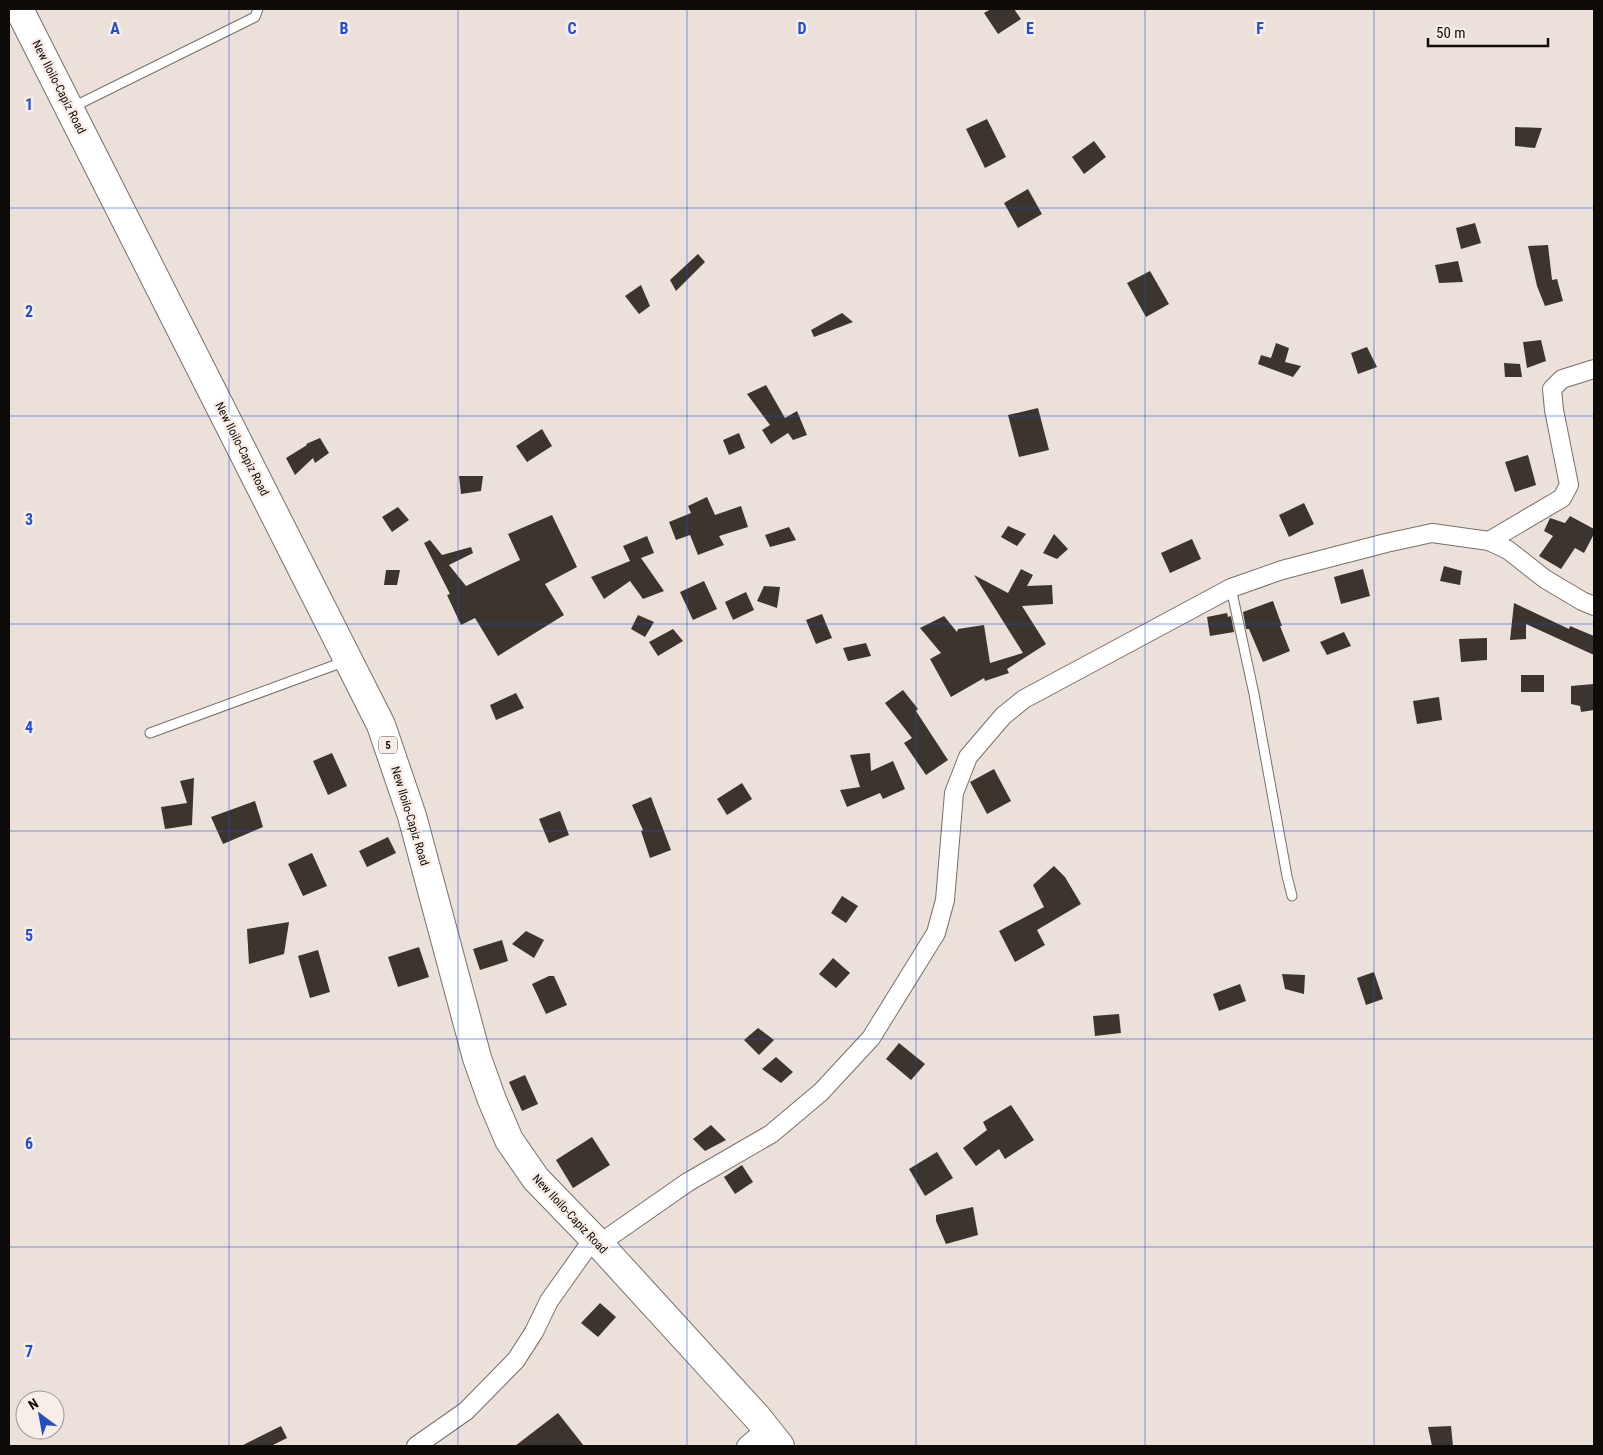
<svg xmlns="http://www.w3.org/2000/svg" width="1603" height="1455" font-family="'Roboto Condensed',sans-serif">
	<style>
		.building { fill: #3c342e }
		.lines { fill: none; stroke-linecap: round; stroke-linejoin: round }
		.service-casing { stroke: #786f68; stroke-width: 11 }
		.minor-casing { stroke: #786f68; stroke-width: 20 }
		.trunk-casing { stroke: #786f68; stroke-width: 30 }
		.service { stroke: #fff; stroke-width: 9 }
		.minor { stroke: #fff; stroke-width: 18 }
		.trunk { stroke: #fff; stroke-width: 28 }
		.grid { fill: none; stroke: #1d4ed8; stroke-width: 1; stroke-opacity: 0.55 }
		.labels { text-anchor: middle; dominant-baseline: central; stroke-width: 5; stroke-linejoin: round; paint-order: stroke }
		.shield { fill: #f9eee7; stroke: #554f4c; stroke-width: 1 }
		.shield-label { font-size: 11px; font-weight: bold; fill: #0f0b09 }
		.street-label { font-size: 12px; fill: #0f0b09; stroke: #f9eee7 }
		.grid-label { font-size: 16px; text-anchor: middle; font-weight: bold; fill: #1d4ed8; stroke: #f9eee7; stroke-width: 5; stroke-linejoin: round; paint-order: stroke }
	</style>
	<rect width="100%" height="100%" fill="#ece1da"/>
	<g class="building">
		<polygon points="991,9 1014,9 1021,19 998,34 984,13"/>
		<polygon points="987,119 1006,157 985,168 966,129"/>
		<polygon points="1515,127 1542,128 1535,148 1515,146"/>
		<polygon points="1094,141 1106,157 1084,174 1072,157"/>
		<polygon points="1028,189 1042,214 1018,228 1004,203"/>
		<polygon points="1475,223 1481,243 1461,249 1456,228"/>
		<polygon points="1548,245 1552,280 1557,279 1563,301 1545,306 1537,286 1528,246"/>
		<polygon points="698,254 705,262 676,291 670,280"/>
		<polygon points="1458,261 1463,282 1439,283 1435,265"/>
		<polygon points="1150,271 1169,304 1146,317 1127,283"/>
		<polygon points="641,285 650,306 639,314 625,296"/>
		<polygon points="842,313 853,322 814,337 811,330"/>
		<polygon points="1541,340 1546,361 1527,368 1523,342"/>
		<polygon points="1276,343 1289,348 1285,362 1301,366 1293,377 1258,364 1261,355 1271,358"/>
		<polygon points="1367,347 1377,367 1358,374 1351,353"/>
		<polygon points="1504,363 1520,364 1522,377 1505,377"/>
		<polygon points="766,385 785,418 797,411 807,435 793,440 788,433 771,444 762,430 770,425 747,394"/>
		<polygon points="1038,408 1049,450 1019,457 1008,415"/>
		<polygon points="542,429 552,446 527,462 516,446"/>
		<polygon points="739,433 745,448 729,455 723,440"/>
		<polygon points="320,438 329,453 315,463 313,458 295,475 286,458 307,445 306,444"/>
		<polygon points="1528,455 1536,485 1515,492 1505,462"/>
		<polygon points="459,476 483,476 481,491 461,494"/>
		<polygon points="707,497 715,515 741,506 748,527 719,536 724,545 698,555 690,535 676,540 669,522 691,513 688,506"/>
		<polygon points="1304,503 1314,524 1289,537 1279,515"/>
		<polygon points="398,507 409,520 392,532 382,517"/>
		<polygon points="552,515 577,567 545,584 564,615 498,656 475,618 461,625 447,595 450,594 424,543 430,540 442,555 471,547 473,553 449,565 466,586 520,560 508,534"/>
		<polygon points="1570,516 1594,529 1594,534 1584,553 1575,548 1561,569 1539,556 1553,536 1544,531 1550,518 1565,523"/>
		<polygon points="1008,526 1026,534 1017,546 1001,537"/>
		<polygon points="789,527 796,540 770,547 765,535"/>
		<polygon points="1054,534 1068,549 1057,559 1043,553"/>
		<polygon points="647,536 654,553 641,558 664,591 643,599 630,581 604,599 591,577 630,561 623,546"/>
		<polygon points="1192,539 1201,559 1170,573 1161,553"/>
		<polygon points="1444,566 1462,571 1460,585 1440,581"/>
		<polygon points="1021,569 1033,575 1027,586 1052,585 1053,604 1022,606 1046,644 1007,669 1009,673 985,681 984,678 951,697 930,659 941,653 920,628 944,616 957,632 958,629 984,625 990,663 1023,653 974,575 1008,593"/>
		<polygon points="1363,569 1370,596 1341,604 1334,577"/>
		<polygon points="386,570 400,570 397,585 384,585"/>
		<polygon points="704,581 717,609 693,620 680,592"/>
		<polygon points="764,586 780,587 777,608 757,601"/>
		<polygon points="746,592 754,610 733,620 725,602"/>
		<polygon points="1273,601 1282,626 1280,626 1290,651 1263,662 1249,629 1246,629 1243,612"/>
		<polygon points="1514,603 1569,629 1570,626 1594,636 1594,655 1526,624 1526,639 1510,640"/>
		<polygon points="1227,613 1228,617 1231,616 1234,632 1210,636 1207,617"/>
		<polygon points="822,614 832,638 816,644 806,620"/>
		<polygon points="638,615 654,622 645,637 631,629"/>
		<polygon points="673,629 683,641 658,656 649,642"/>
		<polygon points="1344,632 1351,646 1327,655 1320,642"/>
		<polygon points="1487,638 1487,660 1461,662 1459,639"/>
		<polygon points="866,643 871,656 848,661 843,648"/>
		<rect x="1521" y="675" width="23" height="17"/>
		<polygon points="1594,684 1594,710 1581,712 1580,706 1571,704 1571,686"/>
		<polygon points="903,690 918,709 916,711 948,760 926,775 904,743 912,738 885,703"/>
		<polygon points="516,693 524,708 496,720 490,705"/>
		<polygon points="1439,697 1442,720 1417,724 1413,701"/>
		<polygon points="332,753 347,786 328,795 313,761"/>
		<polygon points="870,753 871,771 893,761 905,789 883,799 880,793 847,807 840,790 860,787 850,755"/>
		<polygon points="994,769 1011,801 987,814 970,782"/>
		<polygon points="194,778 192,825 165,829 161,807 187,803 180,781"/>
		<polygon points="742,783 752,799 727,815 717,799"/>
		<polygon points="651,797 671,850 650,858 641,831 643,830 632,805"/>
		<polygon points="255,801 263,827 223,844 211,817"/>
		<polygon points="560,811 569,835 549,843 539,819"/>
		<polygon points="388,837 396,853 367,867 359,851"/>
		<polygon points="312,853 327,886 303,896 288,864"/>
		<polygon points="1054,866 1065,877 1081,904 1037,930 1045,945 1015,962 999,931 1044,907 1033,885"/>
		<polygon points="842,896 858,906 846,923 831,913"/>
		<polygon points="289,922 284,954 249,964 247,929"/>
		<polygon points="526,931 544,940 534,958 512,944"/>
		<polygon points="502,940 508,961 480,970 473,949"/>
		<polygon points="419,947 429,977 398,987 388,957"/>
		<polygon points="318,950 330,992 310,998 298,956"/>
		<polygon points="833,958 850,973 836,988 819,974"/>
		<polygon points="1374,972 1383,999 1366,1005 1357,978"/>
		<polygon points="1282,974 1305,975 1304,994 1285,989"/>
		<polygon points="549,976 554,976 567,1005 546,1014 532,984"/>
		<polygon points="1240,984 1246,1001 1219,1011 1213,994"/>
		<polygon points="1119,1014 1121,1033 1095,1036 1093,1016"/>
		<polygon points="758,1028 774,1040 759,1055 744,1040"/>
		<polygon points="899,1043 925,1064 911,1080 886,1059"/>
		<polygon points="776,1057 793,1072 781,1083 762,1069"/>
		<polygon points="525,1075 538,1104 522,1111 509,1082"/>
		<polygon points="1011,1105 1034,1140 1005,1159 999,1149 976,1166 963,1148 987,1130 983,1122"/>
		<polygon points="711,1125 726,1140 705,1151 693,1139"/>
		<polygon points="592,1137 610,1165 573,1188 556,1160"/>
		<polygon points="937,1152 953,1178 925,1196 909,1169"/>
		<polygon points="742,1165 753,1182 735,1194 724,1177"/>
		<polygon points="973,1207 978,1235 946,1244 936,1221 936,1215"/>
		<polygon points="600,1303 616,1317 598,1337 581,1323"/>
		<polygon points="558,1413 584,1446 515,1446"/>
		<polygon points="281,1426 287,1438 271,1446 241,1446"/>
		<polygon points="1451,1426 1453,1446 1432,1446 1428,1427"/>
	</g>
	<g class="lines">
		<g class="service-casing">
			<g id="service">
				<polyline points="73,107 255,17 258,9"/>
				<polyline points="1231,588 1254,694 1287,876 1292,896"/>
				<polyline points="150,733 346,661"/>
			</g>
		</g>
		<g class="minor-casing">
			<g id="minor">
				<polyline points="1489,541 1562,498 1569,485 1554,410 1552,389 1562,379 1594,369"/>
				<polyline points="599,1244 688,1182 771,1134 821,1092 871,1038 936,933 945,900 954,793 968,757 1003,716 1024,699 1231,588 1282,570 1386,543 1432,533 1489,541 1508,550 1545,579 1582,601 1594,606"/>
				<polyline points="416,1446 466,1411 516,1360 534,1332 549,1301 593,1239"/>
				<polyline points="746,1446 767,1428"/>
			</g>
		</g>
		<g class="trunk-casing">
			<polyline id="trunk" points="19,9 381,725 412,816 477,1058 492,1100 509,1140 536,1179 599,1244 757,1417 780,1446"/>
		</g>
		<use href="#service" class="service"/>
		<use href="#minor" class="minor"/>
		<use href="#trunk" class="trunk"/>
	</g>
	<path class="grid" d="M229,9V1446M458,9V1446M687,9V1446M916,9V1446M1145,9V1446M1374,9V1446M9,208H1594M9,416H1594M9,624H1594M9,831H1594M9,1039H1594M9,1247H1594"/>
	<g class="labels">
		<rect class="shield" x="379" y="736.5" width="18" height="17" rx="4"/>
		<g class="shield-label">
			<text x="388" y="745">5</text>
		</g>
		<g class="street-label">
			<text transform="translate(59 87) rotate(63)">New Iloilo-Capiz Road</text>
			<text transform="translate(242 449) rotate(63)">New Iloilo-Capiz Road</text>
			<text transform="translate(410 816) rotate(73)">New Iloilo-Capiz Road</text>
			<text transform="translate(570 1214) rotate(47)">New Iloilo-Capiz Road</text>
		</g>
	</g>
	<g class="grid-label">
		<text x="115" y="34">A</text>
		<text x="344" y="34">B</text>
		<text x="572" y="34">C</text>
		<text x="802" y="34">D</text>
		<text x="1030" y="34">E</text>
		<text x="1260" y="34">F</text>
		<text x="29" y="110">1</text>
		<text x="29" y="317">2</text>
		<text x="29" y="525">3</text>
		<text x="29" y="733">4</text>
		<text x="29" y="941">5</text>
		<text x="29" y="1149">6</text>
		<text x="29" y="1357">7</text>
	</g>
	<rect width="1603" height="1455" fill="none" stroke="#0f0b09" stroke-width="20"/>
	<g transform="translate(40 1415) rotate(328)"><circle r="24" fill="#f9eee7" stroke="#9b938e"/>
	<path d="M0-4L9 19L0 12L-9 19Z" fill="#2251bf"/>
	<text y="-8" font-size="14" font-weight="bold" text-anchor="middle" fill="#0f0b09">N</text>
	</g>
	<path d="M1428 38v8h120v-8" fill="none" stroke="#0f0b09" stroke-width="2.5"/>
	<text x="1436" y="38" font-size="15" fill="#0f0b09" stroke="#f9eee7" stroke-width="4" paint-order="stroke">50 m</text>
</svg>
